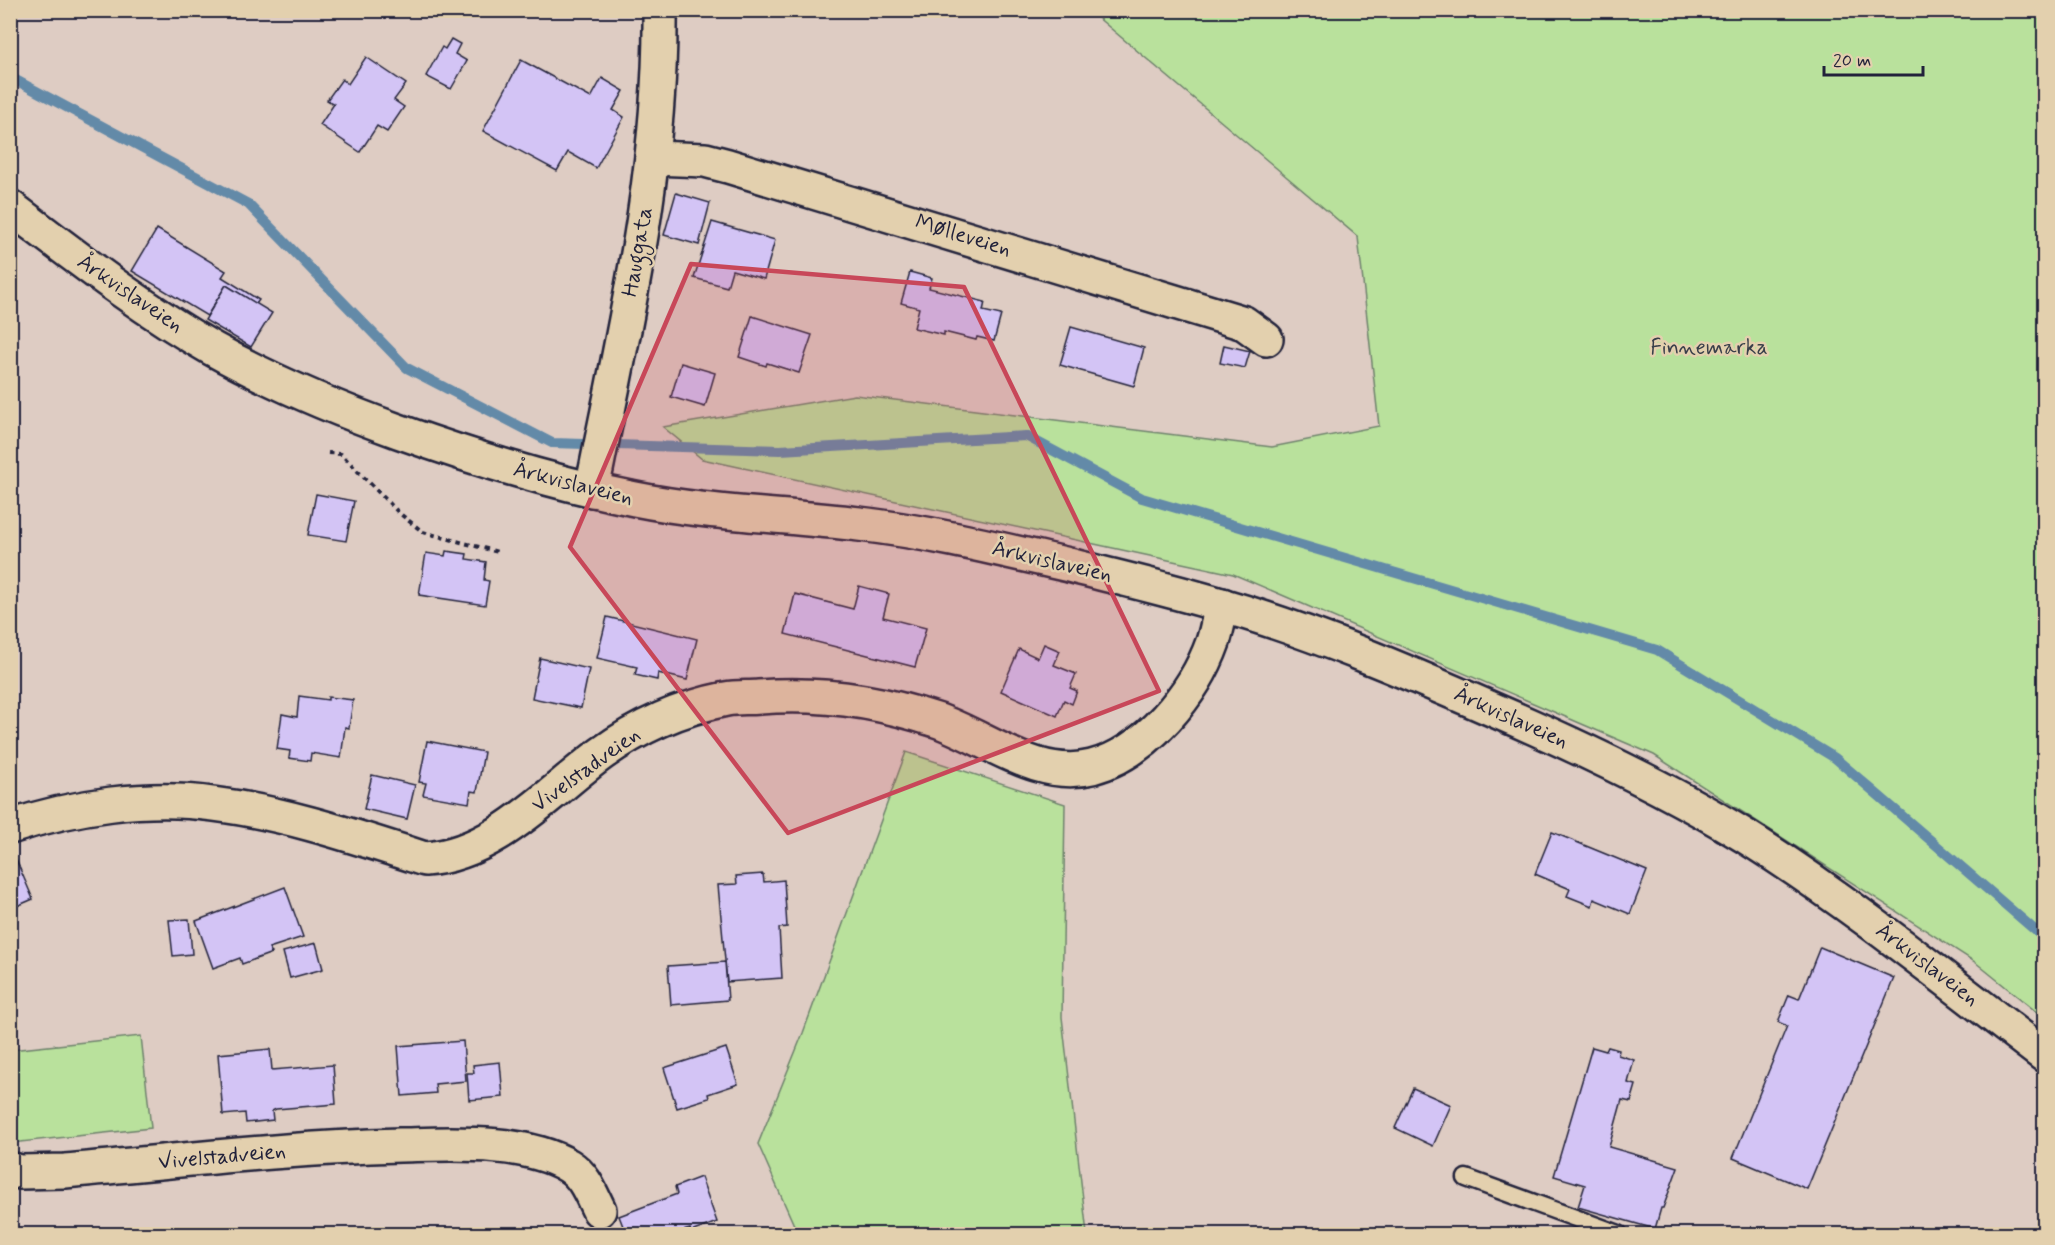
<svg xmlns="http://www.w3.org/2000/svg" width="2055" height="1245" font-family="Mynerve,sans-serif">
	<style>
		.green { fill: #b9e19c; stroke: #6e826c; stroke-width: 1.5 }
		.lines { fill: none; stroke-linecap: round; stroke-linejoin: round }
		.stream { stroke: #638aa8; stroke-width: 10 }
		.building { fill: #d3c4f5; stroke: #22223b; stroke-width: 1.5 }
		.service-casing { stroke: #22223b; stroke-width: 21 }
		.minor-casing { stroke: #22223b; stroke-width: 38 }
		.path { stroke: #22223b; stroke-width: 4; stroke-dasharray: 4.5 4.5; stroke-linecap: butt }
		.service { stroke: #e3d0ae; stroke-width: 16 }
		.minor { stroke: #e3d0ae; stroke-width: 33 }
		.marked { fill: #c84759; fill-opacity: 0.2; stroke: #c84759; stroke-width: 4.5; stroke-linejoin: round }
		.labels { text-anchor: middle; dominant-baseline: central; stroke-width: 5; stroke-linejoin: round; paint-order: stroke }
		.street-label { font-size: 22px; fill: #22223b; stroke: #e3d0ae }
		.park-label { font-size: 22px; fill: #393f4a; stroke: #e3d0ae }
	</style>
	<rect width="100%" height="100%" fill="#deccc3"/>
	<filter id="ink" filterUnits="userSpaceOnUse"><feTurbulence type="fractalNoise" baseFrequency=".0167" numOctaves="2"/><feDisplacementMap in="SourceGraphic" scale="12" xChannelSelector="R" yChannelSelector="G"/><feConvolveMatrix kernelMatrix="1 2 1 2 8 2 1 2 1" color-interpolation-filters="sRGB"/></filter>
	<g filter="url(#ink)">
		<g class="green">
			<polygon points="1090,11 2044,11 2044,1018 1975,962 1654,755 1233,574 702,459 663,427 855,395 1272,447 1379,426 1358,237"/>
			<polygon points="906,752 1065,804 1062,1017 1087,1234 798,1234 758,1144 803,1033"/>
			<polygon points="141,1036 151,1128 11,1143 11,1050"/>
		</g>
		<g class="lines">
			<polyline class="stream" points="10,77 248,204 407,368 552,443 780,450 1026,436 1142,498 1657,650 1835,758 2044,938"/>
		</g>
		<g class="building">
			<polygon points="451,39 460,44 455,54 467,61 451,89 426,76 442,47 445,49"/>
			<polygon points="366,57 406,84 394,100 404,107 387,132 377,126 360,152 320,125 334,104 327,100 342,79 348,84"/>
			<polygon points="521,60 591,98 602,78 624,91 613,110 624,117 596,168 568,152 557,171 483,131"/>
			<polygon points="676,193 710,203 699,245 664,235"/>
			<polygon points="712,222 775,240 764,279 732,270 727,287 694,278"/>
			<polygon points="157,229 226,271 222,277 259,300 256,304 226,285 207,316 132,271"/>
			<polygon points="910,272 932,278 929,288 985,302 983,311 1001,315 994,341 977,337 976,340 944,332 944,335 914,328 919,308 901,303"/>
			<polygon points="226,285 272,313 251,347 205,320"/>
			<polygon points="752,316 812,335 799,373 767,363 766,366 739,357"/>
			<polygon points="1071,327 1144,348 1134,386 1060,365"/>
			<polygon points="1224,345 1250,351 1245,368 1220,363"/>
			<polygon points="681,363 715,373 705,407 671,397"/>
			<polygon points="316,494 354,501 346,541 308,535"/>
			<polygon points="446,551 467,554 466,559 486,562 484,580 489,581 485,605 419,595 426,553 445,556"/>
			<polygon points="859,586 889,594 883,617 926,628 915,667 785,634 795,594 853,609"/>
			<polygon points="607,617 697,639 687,680 658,673 657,680 635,675 637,667 597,658"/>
			<polygon points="1044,644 1060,651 1054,665 1076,674 1070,688 1077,691 1072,704 1064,700 1057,716 1001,691 1019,649 1038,658"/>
			<polygon points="540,658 589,669 581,708 532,698"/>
			<polygon points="299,696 328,700 328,697 353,700 349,728 345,727 341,758 311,753 310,761 289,758 290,751 277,749 282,714 297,717"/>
			<polygon points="427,741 484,752 477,792 471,791 469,803 423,795 426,783 419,782"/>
			<polygon points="372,775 415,785 407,819 364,809"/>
			<polygon points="1552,832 1647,871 1630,914 1594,899 1592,906 1567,896 1570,889 1535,874"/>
			<polygon points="14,855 33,899 10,909 10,857"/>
			<polygon points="763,874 764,882 784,880 787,927 779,928 782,978 727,982 718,885 737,884 736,876"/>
			<polygon points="285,887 303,937 269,948 272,953 242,964 240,958 213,968 196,921"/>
			<polygon points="189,919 192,954 173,956 169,920"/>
			<polygon points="316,943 323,969 290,978 283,952"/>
			<polygon points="1820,947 1894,978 1807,1189 1733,1158 1787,1026 1778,1022 1789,995 1799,999"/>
			<polygon points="725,962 728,1000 671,1005 668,966"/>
			<polygon points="463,1041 466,1081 435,1084 436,1093 402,1096 398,1046"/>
			<polygon points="1592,1047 1606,1051 1608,1047 1619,1050 1618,1055 1634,1060 1628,1083 1636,1085 1631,1102 1622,1100 1609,1147 1678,1167 1663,1208 1661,1208 1655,1229 1578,1207 1585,1185 1554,1176"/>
			<polygon points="726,1048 738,1084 708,1094 709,1098 677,1108 664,1068"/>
			<polygon points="270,1049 272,1070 333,1065 336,1104 276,1109 272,1111 273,1120 246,1123 245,1113 223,1115 218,1054"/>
			<polygon points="500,1062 503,1097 469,1100 467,1073 474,1073 473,1065"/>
			<polygon points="1413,1088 1451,1105 1433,1146 1395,1128"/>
			<polygon points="701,1177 717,1222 691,1232 690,1229 673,1234 626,1234 619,1216 677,1194 675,1187"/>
		</g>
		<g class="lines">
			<g class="service-casing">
				<polyline id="service" points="1466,1178 1619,1234"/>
			</g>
			<g class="minor-casing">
				<g id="minor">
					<polyline points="653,158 705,160 728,166 1244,323 1266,339"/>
					<path d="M10,207C76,257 141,308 213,349C272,382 334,408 398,431C476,459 554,483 635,499C709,514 785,515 859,524C930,532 999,549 1069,565C1119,578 1171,590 1221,605C1314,632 1405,671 1494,710C1580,747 1665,787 1745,836C1850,902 1946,980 2044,1055"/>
					<path d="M592,490C623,331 662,174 660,10"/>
					<path d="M10,827C74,806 146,795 213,804C286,813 356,837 425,859C495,854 548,793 601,754C638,727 681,708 726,699C737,697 748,698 759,697C820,692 879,701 936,720C986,737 1037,781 1092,767C1146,753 1195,693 1213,642C1217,630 1219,617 1222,605"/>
					<path d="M10,1169L20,1172L65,1171C177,1161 288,1148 400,1145C451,1144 524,1139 569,1166C585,1176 591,1194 599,1210"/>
				</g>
			</g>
			<polyline class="path" points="328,453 341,454 399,513 423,532 498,552"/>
			<use href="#service" class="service"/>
			<use href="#minor" class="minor"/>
		</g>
	</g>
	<path class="marked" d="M691,264L964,287L1159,691L788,833L570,547Z"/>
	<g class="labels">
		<g class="street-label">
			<text transform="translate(963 236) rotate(17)">Mølleveien</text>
			<text transform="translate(638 252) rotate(-80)">Hauggata</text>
			<text transform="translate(130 294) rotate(34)">Årkvislaveien</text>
			<text transform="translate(573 484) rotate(14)">Årkvislaveien</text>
			<text transform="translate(1052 562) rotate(13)">Årkvislaveien</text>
			<text transform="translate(1511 718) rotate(24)">Årkvislaveien</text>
			<text transform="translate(586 770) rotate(-36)">Vivelstadveien</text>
			<text transform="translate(1927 965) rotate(37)">Årkvislaveien</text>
			<text transform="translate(222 1157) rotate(-5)">Vivelstadveien</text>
		</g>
		<g class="park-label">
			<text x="1709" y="348">Finnemarka</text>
		</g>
	</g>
	<rect width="2055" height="1245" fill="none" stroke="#e3d0ae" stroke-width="36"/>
	<rect x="18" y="18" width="2019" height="1209" fill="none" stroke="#22223b" stroke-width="2" filter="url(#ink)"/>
	<path d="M1824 66v9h99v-9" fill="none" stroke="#22223b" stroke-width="3"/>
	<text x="1833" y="66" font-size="18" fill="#22223b" stroke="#e3d0ae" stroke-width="4.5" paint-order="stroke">20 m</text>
</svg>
